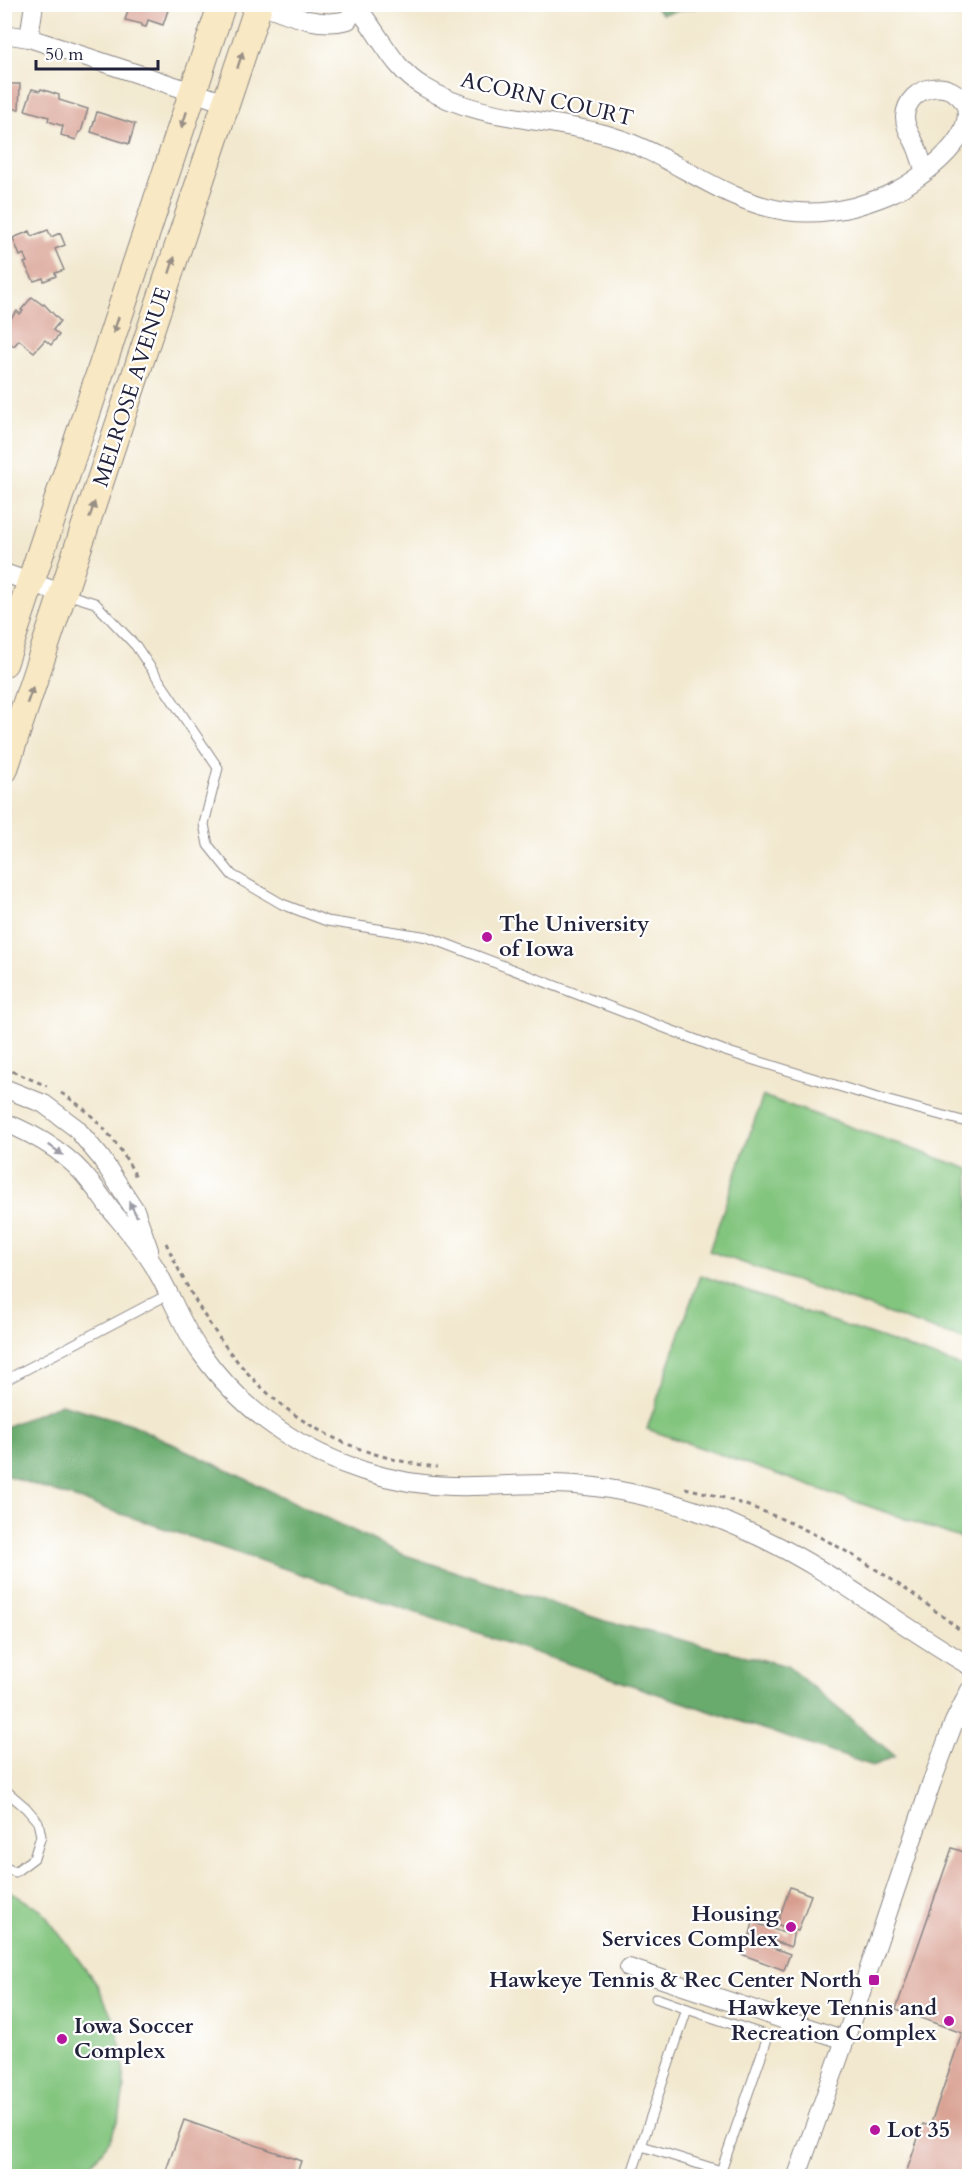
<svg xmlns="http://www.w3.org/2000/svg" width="974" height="2181" font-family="Cardo,serif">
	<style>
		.green { fill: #82c57e; stroke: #52745c; stroke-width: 1.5 }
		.forest { fill: #69aa6d; stroke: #466654; stroke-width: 1.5 }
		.building { fill: #d89f90 }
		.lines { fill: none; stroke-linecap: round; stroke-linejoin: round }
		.lane-casing { stroke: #8a8585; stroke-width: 11 }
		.street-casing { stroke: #8a8585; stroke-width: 20 }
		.secondary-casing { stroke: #8a8585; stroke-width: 29 }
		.path { stroke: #8a8585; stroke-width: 3; stroke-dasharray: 4.5 4.5; stroke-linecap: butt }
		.lane { stroke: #fff; stroke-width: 9 }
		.street { stroke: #fff; stroke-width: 18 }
		.secondary { stroke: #f8e8c3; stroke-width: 27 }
		.oneway { fill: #988f86 }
		.oneway2 { fill: #9c9ca7 }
		.poi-dot { fill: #b5179e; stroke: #fff; stroke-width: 2 }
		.labels { text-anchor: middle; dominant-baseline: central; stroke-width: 4.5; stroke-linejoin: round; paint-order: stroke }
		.street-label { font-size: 22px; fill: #22223b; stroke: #fff }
		.poi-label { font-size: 22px; font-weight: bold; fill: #22223b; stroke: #fff; text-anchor: start }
	</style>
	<rect width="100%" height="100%" fill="#fff"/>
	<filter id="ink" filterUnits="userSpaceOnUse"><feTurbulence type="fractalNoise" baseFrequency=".0167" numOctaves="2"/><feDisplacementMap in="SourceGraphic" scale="12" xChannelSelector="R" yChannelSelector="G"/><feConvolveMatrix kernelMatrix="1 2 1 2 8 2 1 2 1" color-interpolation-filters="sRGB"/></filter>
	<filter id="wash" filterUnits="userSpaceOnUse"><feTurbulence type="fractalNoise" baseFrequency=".008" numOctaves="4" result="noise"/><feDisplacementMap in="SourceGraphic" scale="24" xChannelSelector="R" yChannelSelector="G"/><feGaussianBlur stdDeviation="1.35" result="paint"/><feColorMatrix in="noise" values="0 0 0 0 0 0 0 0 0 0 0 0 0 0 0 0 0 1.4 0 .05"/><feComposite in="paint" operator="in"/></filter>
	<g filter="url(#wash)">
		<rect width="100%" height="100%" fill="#f2e8cf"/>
		<g class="green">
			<polygon points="763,1096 969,1169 969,1342 709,1251"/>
			<polygon points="700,1275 969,1369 969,1510 960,1538 647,1429"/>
			<polygon points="4,1888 42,1911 98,1986 114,2021 123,2057 124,2087 120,2114 110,2140 94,2161 75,2176 5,2176"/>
		</g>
		<g class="forest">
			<polygon points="653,5 652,5 708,5 662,14"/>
			<polygon points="61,1404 129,1423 402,1554 605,1621 787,1666 895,1756 873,1766 5,1475 5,1427"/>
		</g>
		<g id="blocks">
			<g class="building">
				<polygon points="130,4 170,4 163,25 148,20 146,27 142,26 142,24 125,20"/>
				<polygon points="4,84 20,84 19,109 4,109"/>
				<polygon points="32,89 40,91 41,89 59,95 59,100 88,109 81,132 79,132 76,140 61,135 63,126 48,121 49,117 25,110"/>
				<polygon points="97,112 135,124 129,144 91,132"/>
				<polygon points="48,230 51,237 60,233 65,245 55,249 64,270 55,273 56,276 44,281 43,278 34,281 24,263 27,262 24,254 20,256 13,238 30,231 32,236"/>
				<polygon points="32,297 43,305 44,304 60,321 53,330 59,335 51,345 45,340 34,352 19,340 14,346 4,338 4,326 17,311 20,314 23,311 21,310"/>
				<polygon points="952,1848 970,1854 970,2176 905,2176 923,2124 930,2126 962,2033 896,2009"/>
				<polygon points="790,1887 811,1895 798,1931 794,1930 791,1947 760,1936 757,1942 790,1954 784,1970 741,1954 747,1939 749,1939 753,1922 787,1934 789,1929 777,1924"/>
				<polygon points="184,2120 301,2161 296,2176 164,2176"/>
			</g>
		</g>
	</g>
	<g filter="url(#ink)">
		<use href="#blocks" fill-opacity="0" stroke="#8a8585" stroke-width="1.5"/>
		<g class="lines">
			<g class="lane-casing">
				<g id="lane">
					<polyline points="66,594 95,603 136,646 218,768 204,824 208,845 232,875 282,904 327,921 428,937 725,1051 874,1097 970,1123"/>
					<polyline points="4,1381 169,1294"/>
					<polyline points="4,1789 26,1808 38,1822 41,1836 34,1858 15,1872 4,1867"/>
					<polyline points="656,1998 687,2009"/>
					<polyline points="631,2176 687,2009 768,2036 721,2171 642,2146"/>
				</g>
			</g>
			<g class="street-casing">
				<g id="street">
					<path d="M261,4C290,15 318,28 348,20L357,4"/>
					<path d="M354,4C379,31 391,68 424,87C480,122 549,117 611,136C672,154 722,202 786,211C807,214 832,212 853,207C866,203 880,199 892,193C917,181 974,141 966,107C954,76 907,84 905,117C905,129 912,136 916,146C920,155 922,164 925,172"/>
					<polyline points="4,34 29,38 226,103"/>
					<polyline points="29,38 34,4"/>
					<polyline points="4,573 64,594"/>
					<polyline points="4,1088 44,1104 76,1128 101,1158 135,1210 149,1250"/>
					<path d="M4,1122C36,1135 69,1154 90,1182C98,1191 104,1201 111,1210C126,1228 142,1246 154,1266C171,1294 182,1327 201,1353C223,1384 250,1410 281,1431C329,1464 393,1485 452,1486C485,1487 518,1484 551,1484C582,1484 614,1489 644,1496C684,1505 723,1519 760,1537C834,1572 899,1625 970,1666"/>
					<polyline points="629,1968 845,2040"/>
					<polyline points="797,2176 845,2040 931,1784 954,1722 970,1690"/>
				</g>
			</g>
			<g class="secondary-casing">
				<g id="secondary">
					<polyline points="4,663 222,4"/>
					<polyline points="4,770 259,4"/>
				</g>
			</g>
			<g class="path">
				<polyline points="4,1068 47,1086"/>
				<path d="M61,1093C94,1112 121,1145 137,1179"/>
				<path d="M166,1243C222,1366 296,1450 437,1467"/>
				<path d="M685,1488C793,1511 885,1569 970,1638"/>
			</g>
			<use href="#lane" class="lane"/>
			<use href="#street" class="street"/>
			<use href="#secondary" class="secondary"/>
		</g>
		<defs><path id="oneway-solid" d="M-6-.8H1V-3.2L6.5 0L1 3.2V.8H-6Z" transform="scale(1.5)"/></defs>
		<g class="oneway">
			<use href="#oneway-solid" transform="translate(240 60) rotate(-72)"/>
			<use href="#oneway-solid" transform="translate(184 120) rotate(108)"/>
			<use href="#oneway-solid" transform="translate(172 265) rotate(-72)"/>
			<use href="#oneway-solid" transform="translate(116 325) rotate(108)"/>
			<use href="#oneway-solid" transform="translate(92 510) rotate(-72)"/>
			<use href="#oneway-solid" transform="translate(30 695) rotate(-71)"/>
		</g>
		<g class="oneway2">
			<use href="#oneway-solid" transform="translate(56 1150) rotate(36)"/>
			<use href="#oneway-solid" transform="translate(133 1209) rotate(-118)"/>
		</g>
	</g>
	<g class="poi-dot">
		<circle cx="487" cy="937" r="6"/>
		<circle cx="791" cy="1927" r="6"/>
		<rect x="868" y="1974" width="12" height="12" rx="3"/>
		<circle cx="949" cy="2021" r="6"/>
		<circle cx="62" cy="2039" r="6"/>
		<circle cx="875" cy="2130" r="6"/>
	</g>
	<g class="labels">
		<g class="street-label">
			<text transform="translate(547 99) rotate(13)">ACORN COURT</text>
			<text transform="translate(132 387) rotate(-72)">MELROSE AVENUE</text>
		</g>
		<g class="poi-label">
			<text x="499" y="924">The University<tspan x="499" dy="25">of Iowa</tspan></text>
			<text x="779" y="1914" text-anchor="end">Housing<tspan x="779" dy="25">Services Complex</tspan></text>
			<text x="862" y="1980" text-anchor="end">Hawkeye Tennis &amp; Rec Center North</text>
			<text x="937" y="2008" text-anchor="end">Hawkeye Tennis and<tspan x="937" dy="25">Recreation Complex</tspan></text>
			<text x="74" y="2026">Iowa Soccer<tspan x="74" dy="25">Complex</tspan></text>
			<text x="887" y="2130">Lot 35</text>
		</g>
	</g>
	<rect width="974" height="2181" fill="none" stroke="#fff" stroke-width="24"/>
	<path d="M36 60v9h122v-9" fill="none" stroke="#22223b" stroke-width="3"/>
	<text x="45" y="60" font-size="18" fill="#22223b" stroke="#ffffff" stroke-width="4.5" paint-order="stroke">50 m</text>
</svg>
